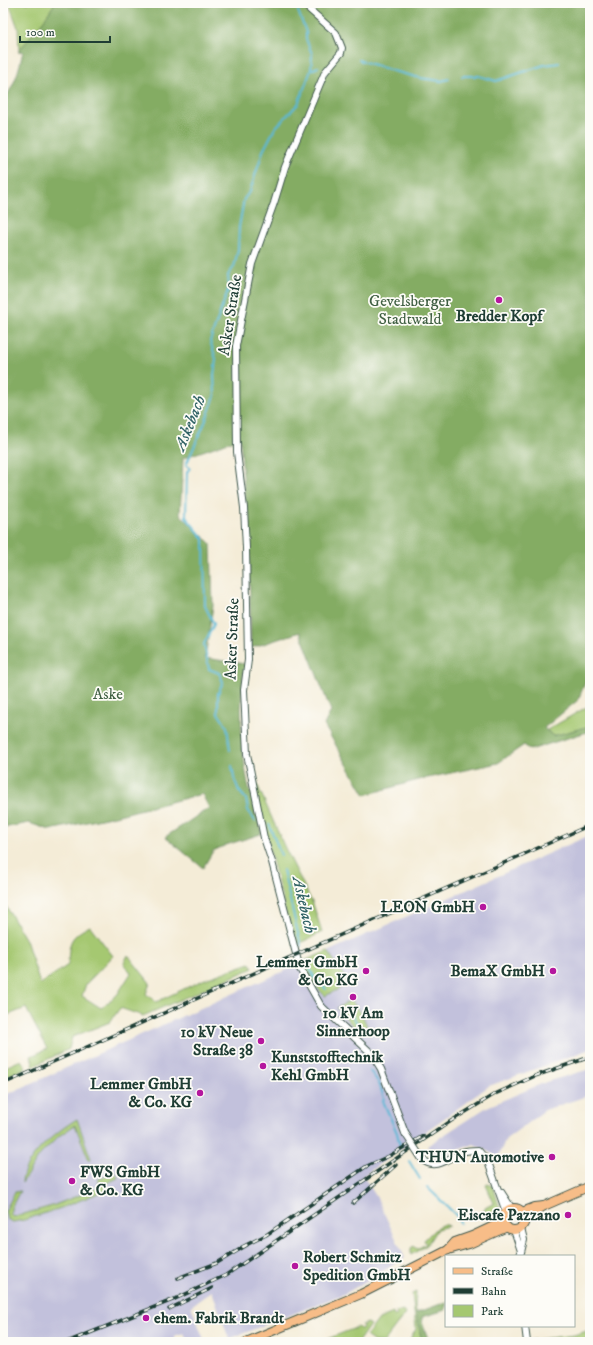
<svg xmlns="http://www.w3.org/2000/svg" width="593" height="1345" font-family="'IM FELL DW Pica',serif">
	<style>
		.industrial { fill: #c2c1dc }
		.green { fill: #a5c871; stroke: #628252 }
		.forest { fill: #84ac63; stroke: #52744c }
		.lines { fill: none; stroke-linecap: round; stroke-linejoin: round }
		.stream { stroke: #59b9d7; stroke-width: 2 }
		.minor-casing { stroke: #3f574c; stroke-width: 8 }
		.major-casing { stroke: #3f574c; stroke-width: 10 }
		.minor { stroke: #fff; stroke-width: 6 }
		.major { stroke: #f7bd88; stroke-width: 8 }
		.rail-casing { stroke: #1f3d34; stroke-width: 3.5 }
		.rail { stroke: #fdfcf7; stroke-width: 2; stroke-dasharray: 6; stroke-linecap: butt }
		.minor-bridge-casing { stroke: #3f574c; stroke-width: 8; stroke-linecap: butt }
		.minor-bridge { stroke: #fff; stroke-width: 6 }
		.poi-dot { fill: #b5179e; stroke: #fdfcf7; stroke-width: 1.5 }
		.labels { text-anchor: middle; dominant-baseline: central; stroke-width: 3.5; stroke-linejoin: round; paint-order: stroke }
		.park-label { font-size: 16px; fill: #406043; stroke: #fdfcf7 }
		.street-label { font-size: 16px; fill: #1f3d34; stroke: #fdfcf7 }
		.poi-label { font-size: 16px; font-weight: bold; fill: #1f3d34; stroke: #fdfcf7; text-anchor: end }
		.water-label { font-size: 17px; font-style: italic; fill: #306265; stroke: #fdfcf7 }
	</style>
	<rect width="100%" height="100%" fill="#fdfcf7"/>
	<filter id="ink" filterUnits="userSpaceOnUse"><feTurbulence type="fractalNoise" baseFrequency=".025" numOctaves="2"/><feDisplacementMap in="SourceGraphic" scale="8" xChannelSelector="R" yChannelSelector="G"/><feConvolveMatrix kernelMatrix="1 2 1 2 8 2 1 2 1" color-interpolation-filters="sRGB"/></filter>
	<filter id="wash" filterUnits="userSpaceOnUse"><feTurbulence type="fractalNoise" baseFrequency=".012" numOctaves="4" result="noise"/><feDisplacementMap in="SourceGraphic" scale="16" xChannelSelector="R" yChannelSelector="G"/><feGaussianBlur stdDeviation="0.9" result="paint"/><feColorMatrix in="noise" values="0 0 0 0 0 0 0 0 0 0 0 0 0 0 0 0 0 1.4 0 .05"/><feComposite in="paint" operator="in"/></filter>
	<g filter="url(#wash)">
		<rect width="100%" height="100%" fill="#f4ecd7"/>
		<g class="industrial">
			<polygon points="590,835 590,1049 489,1086 363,1176 376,1196 405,1258 346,1293 229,1339 212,1291 191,1306 205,1342 188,1342 184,1333 174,1336 175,1342 3,1342 3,1096"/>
			<polygon points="590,1069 590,1095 545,1110 506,1139 498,1157 474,1144 437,1158 427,1146 487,1107 546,1082"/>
		</g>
		<g class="green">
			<polygon points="9,3 55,3 44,20 19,51 18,28"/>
			<polygon points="590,705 590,726 553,736 547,730"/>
			<polygon points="253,784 257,784 285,848 313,904 322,932 294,946"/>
			<path d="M3,901L26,940L40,984L68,965C69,942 69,937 90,926L113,956L86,984L82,996L101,1008L117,995L131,973L124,963L128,955L150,983L146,994L156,1002L205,979L250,963L253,968L143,1016L120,1008L110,1022L72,1037L69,1049L34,1066L31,1056L47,1049L26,1008L3,1017Z"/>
			<polygon points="328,951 349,984 325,996 306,977 301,962"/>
			<polygon points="351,1000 362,1014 369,1031 360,1034 337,1008"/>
			<polygon points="21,1060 26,1068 3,1078 3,1068"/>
			<path d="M77,1119L91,1159L89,1160L75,1125L59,1136L39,1156L22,1183C22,1159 58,1130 77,1119Z"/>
			<polygon points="116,1173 118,1178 109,1182 105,1186 106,1190 61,1208 24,1220 13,1222 7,1219 5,1211 15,1192 20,1191 11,1208 11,1215 13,1217 52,1206 100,1187 98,1179"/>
			<polygon points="488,1184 493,1186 500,1208 499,1211 485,1218 483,1211 485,1210 485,1208 494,1203 486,1185"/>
			<polygon points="444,1224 449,1226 437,1229 427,1245 411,1255 411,1248 414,1246 417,1249 426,1244 424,1240 437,1227"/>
			<polygon points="416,1292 415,1307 422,1342 409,1342 416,1329 412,1294"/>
			<polygon points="403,1310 405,1314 384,1342 374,1342 366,1336 379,1319 393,1313 394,1316 397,1315 396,1312"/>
			<polygon points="367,1323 370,1325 358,1342 326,1342 328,1341 327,1339 358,1327 360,1329 363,1328 362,1325"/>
			<polygon points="590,1330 590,1342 531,1342 531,1340 574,1335"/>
		</g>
		<g class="forest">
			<path d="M55,3H590V671L578,700L544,728L553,736L590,726V731L530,750L524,745L498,763L418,780L365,795L324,725L331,711L300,632L251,648L249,551L240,438L183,458L180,514L211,544L213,606L205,658L245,664C239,703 240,745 248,784C252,799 262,818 261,834L226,845L213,851L203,868L165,837L209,808L202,794L115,816L50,830L29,823L3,828V101C15,85 19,70 23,51L18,52L44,20Z"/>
			<path d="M446,1302V1310L422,1317C421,1326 428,1333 428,1342H422L416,1313Z"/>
		</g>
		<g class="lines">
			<g class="stream">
				<polyline points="359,60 393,71 420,78 441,81 449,79"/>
				<polyline points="311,70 318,67"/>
				<polyline points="462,76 479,76 496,81 544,65 559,63"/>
				<polyline points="230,750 227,727 218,713 218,693 223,682 219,673 209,669 204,644 214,624 205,606 204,539 186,517 187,472 190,468 186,465 206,420 215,396 214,375 216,359 210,341 229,287 228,275 234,267 238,250 239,227 244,199 250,191 263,151 275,128 298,104 311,70 312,54 306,39 306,32 298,11"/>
				<polyline points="232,766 234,778 239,791 246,799 248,810 255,821"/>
				<polyline points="269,824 281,855"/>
				<polyline points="283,870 301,946"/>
				<polyline points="306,961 314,977 326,989"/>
				<polyline points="346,1007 362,1030"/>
				<polyline points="370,1071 379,1083 384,1098 383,1101 397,1133 400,1146"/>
				<polyline points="409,1161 420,1179"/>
				<polyline points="427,1187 459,1218 460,1223"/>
			</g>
		</g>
	</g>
	<g filter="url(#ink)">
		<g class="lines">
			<g class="minor-casing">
				<g id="minor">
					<polyline points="302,3 336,33 342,48 341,53 325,72 285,167 274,203 252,264 236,346 237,452 244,508 246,548 248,660 244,690 247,754 264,838 272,862 300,969 321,1006 371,1053 381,1069 405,1133"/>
					<path d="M422,1159C436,1172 450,1157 462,1152C468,1150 473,1150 478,1150L488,1162L506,1212"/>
					<polyline points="501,1192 512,1209"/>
					<polyline points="514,1230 521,1251"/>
					<polyline points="520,1256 524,1240 521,1228"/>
					<polyline points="525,1326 527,1342"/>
				</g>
			</g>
			<g class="major-casing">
				<g id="major">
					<circle cx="514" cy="1219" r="11"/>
					<polyline points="522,1212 535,1207 544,1206"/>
					<polyline points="525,1218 544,1206 590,1186"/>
					<polyline points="448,1250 455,1242 472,1236 504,1221"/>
					<polyline points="246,1342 361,1294 448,1250 469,1244 507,1227"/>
				</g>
			</g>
			<use href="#minor" class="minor"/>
			<use href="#major" class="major"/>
			<g class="rail-casing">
				<g id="rail">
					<polyline points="3,1084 590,825"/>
					<polyline points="353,1203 396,1165"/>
					<polyline points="242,1247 266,1235 367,1166 389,1156 423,1136"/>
					<polyline points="178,1278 217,1263 247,1245"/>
					<polyline points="169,1309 212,1288"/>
					<polyline points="67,1342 175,1299 226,1275 451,1121 495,1094 535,1076 590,1057"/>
				</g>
			</g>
			<use href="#rail" class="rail"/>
			<g class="minor-bridge-casing">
				<polyline id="minor-bridge" points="405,1133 422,1159"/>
			</g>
			<use href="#minor-bridge" class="minor-bridge"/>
		</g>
	</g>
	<g class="poi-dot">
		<circle cx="499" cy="300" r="4"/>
		<circle cx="483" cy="907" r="4"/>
		<circle cx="366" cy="971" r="4"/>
		<circle cx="553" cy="971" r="4"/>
		<circle cx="353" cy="997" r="4"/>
		<circle cx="261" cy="1041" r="4"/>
		<circle cx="263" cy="1066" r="4"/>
		<circle cx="200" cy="1093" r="4"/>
		<circle cx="552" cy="1157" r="4"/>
		<circle cx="72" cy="1181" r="4"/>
		<circle cx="568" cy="1215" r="4"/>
		<circle cx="295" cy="1266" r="4"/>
		<circle cx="146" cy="1318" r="4"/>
	</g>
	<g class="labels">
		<g class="park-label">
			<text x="410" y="301">Gevelsberger<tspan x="410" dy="18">Stadtwald</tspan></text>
			<text x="108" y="694">Aske</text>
		</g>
		<g class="street-label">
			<text transform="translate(230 315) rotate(-81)">Asker Straße</text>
			<text transform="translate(232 639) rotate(-88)">Asker Straße</text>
		</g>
		<g class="poi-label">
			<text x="499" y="316" text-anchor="middle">Bredder Kopf</text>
			<text x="475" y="907">LEON GmbH</text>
			<text x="358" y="962">Lemmer GmbH<tspan x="358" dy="18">&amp; Co KG</tspan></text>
			<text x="545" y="971">BemaX GmbH</text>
			<text x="353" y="1013" text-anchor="middle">10 kV Am<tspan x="353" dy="18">Sinnerhoop</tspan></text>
			<text x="253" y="1032">10 kV Neue<tspan x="253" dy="18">Straße 38</tspan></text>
			<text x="271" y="1057" text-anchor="start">Kunststofftechnik<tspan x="271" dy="18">Kehl GmbH</tspan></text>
			<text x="192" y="1084">Lemmer GmbH<tspan x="192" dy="18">&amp; Co. KG</tspan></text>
			<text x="544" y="1157">THUN Automotive</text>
			<text x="80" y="1172" text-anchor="start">FWS GmbH<tspan x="80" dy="18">&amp; Co. KG</tspan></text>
			<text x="560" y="1215">Eiscafe Pazzano</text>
			<text x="303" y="1257" text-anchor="start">Robert Schmitz<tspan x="303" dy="18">Spedition GmbH</tspan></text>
			<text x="154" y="1318" text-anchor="start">ehem. Fabrik Brandt</text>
		</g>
		<g class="water-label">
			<text transform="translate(190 423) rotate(-68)">Askebach</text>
			<text transform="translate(304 905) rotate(77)">Askebach</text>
		</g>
	</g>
	<rect width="593" height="1345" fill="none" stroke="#fdfcf7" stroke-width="16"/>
	<rect x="445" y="1255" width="130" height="72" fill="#fdfcf7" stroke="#a4b0a9"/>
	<rect x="453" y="1268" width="20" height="6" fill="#f7bd88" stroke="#a4b0a9"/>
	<text x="481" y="1275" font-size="12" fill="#1f3d34">Straße</text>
	<rect x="453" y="1288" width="20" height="6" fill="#1f3d34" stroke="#a4b0a9"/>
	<text x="481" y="1295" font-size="12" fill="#1f3d34">Bahn</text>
	<rect x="453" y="1305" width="20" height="12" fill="#a5c871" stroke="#a4b0a9"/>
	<text x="481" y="1315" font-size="12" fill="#1f3d34">Park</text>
	<path d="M20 36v6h90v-6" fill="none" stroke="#1f3d34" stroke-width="2"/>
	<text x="26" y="36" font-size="12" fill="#1f3d34" stroke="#fdfcf7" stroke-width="3" paint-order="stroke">100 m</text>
</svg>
